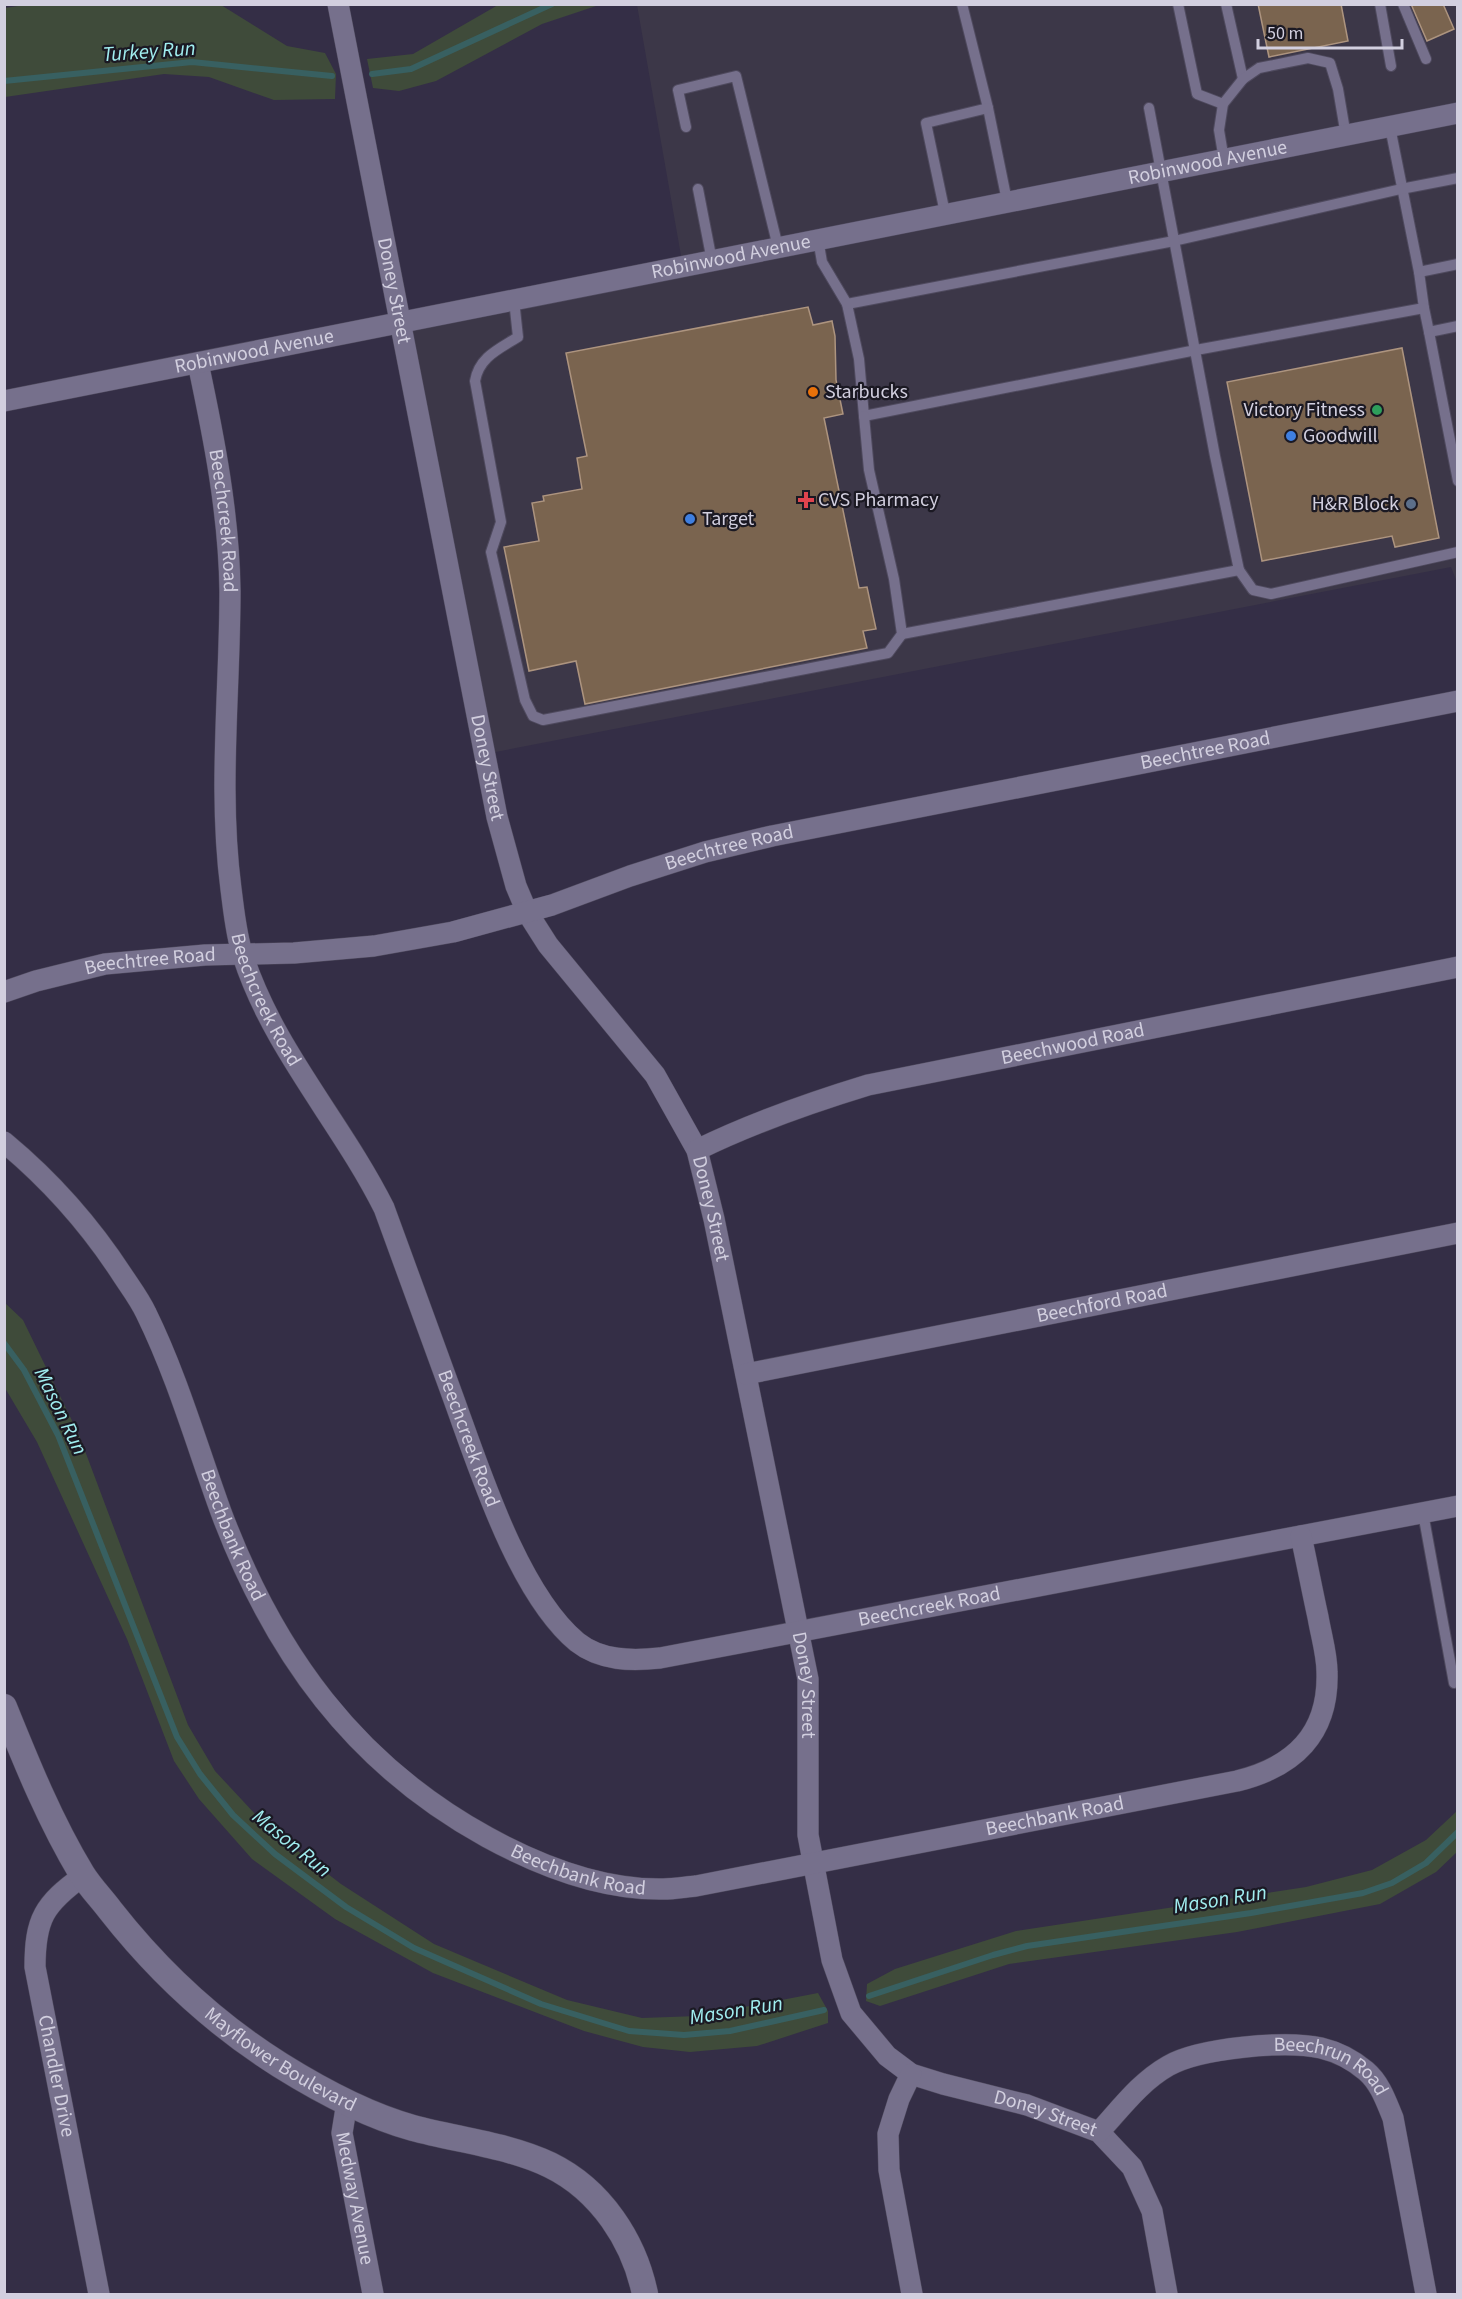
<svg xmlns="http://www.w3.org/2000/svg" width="1462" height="2299" font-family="'Source Sans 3',sans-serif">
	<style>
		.commercial { fill: #3c3748 }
		.green { fill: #3f4b3a }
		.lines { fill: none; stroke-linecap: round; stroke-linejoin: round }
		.stream { stroke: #386061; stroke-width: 6 }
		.building { fill: #7a644f; stroke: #ad947f; stroke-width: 1.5 }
		.service-casing { stroke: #4f4a5e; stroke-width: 12 }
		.minor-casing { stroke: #4f4a5e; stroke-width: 22 }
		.tertiary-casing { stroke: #4f4a5e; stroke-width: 27 }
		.service { stroke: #76708c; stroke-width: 10 }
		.minor { stroke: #76708c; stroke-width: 21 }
		.tertiary { stroke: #76708c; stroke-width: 26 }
		.food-dot { fill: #e8710a; stroke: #1b1923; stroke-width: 2 }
		.leisure-dot { fill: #2e9e5b; stroke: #1b1923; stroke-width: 2 }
		.shop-dot { fill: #3f7fe0; stroke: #1b1923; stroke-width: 2 }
		.health-dot { fill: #e0444e; stroke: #1b1923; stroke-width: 2 }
		.service-dot { fill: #5c6f8a; stroke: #1b1923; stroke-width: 2 }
		.labels { text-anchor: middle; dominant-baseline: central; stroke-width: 4.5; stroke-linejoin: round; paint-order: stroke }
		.street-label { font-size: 20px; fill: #d2cfdf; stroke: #1b1923 }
		.poi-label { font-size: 20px; fill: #d2cfdf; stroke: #1b1923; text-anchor: start }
		.water-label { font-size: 21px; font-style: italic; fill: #a0edef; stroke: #1b1923 }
	</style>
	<rect width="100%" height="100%" fill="#342e46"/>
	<polygon class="commercial" points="637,5 1457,5 1457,582 1451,567 485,754 404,324 683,267"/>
	<g class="green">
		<polygon points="24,5 221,5 287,46 325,53 336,74 335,99 274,100 209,77 164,74 5,97 5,8"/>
		<polygon points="498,5 599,5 542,24 436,81 399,91 373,88 367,59 413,54"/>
		<polygon points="4,1302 23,1320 79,1435 188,1725 215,1771 268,1828 341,1884 434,1944 567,2000 642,2018 698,2016 818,1993 828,2011 828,2023 757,2046 690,2052 643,2047 584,2031 433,1973 335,1919 252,1859 199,1799 174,1761 127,1639 37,1442 5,1388"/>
		<polygon points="1457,1811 1457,1852 1436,1872 1380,1904 1237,1932 1009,1964 880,2006 866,2001 867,1984 895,1969 1016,1931 1306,1887 1372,1870 1426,1840"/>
	</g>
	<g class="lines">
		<g class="stream">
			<polyline points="372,74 411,69 552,4"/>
			<polyline points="4,81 192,62 332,76"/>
			<polyline points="4,1343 24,1370 58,1435 177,1737 200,1774 233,1815 275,1854 346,1907 414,1948 541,2004 629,2031 684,2035 730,2031 824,2010"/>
			<polyline points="869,1996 993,1955 1027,1946 1251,1913 1363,1893 1392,1883 1426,1863 1458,1832"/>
		</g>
	</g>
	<g class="building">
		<polygon points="1258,4 1341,4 1348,41 1269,57"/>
		<polygon points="1411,4 1443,4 1454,29 1427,41"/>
		<polygon points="808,307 813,325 832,321 835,336 836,380 843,414 824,418 859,588 867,587 876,629 863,631 867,648 585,704 576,661 529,671 504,547 539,541 532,503 544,501 543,496 582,489 577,458 587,456 566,353"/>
		<polygon points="1402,348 1439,538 1395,547 1392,536 1262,561 1227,382"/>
	</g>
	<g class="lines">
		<g class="service-casing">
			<g id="service">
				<polyline points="962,4 988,108 1007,201"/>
				<polyline points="1178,4 1197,94 1223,104"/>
				<polyline points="1226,4 1243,79"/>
				<polyline points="1380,4 1391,66"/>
				<polyline points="1403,4 1426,59"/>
				<polyline points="686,127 678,90 736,76 778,247"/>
				<polyline points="1224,160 1219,130 1223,104 1243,79 1259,68 1308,58 1330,63 1338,89 1346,136"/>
				<polyline points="698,189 712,261"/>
				<polyline points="945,213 926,123 988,108"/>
				<polyline points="818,239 822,262 847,304 859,359 864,416 1196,350 1424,308 1419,272 1390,127"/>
				<polyline points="1419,272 1458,264"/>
				<path d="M514,300L518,337C499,349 479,357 475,381L501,522L491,552L525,700L533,716L543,720L888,653L902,634L894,579L869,470L864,416"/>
				<polyline points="847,304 1174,241 1401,189 1458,178"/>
				<polyline points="1424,308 1429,332 1458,326"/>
				<polyline points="1429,332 1458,481"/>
				<polyline points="1239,570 1253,590 1271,594 1458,552"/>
				<polyline points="902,634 1239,570 1215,456 1149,108"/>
				<polyline points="1423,1513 1454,1683"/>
			</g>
		</g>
		<g class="minor-casing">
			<g id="minor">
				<path id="s1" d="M338,4L497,817L516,886L527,912L548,945L655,1075L697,1150L714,1219L808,1679V1835L832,1960L851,2013L887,2056L911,2074L943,2084L1027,2105L1099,2132L1132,2167L1152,2211L1167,2294"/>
				<path id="s2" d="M198,363C214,438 229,514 230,591C230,691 218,790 231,889C234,912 236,935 243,956C273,1049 341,1122 384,1208C407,1271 430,1334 453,1397C479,1468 518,1593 577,1642C601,1661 632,1661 660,1658L1458,1506"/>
				<path id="s3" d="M4,401L1458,113"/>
				<path id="s4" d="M4,992L36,981L105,964L205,955L294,953L374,946L453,932L552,905L630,876L705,852L772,836L1458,701"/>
				<path id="s5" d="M4,1142C51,1181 90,1225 123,1276C131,1288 140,1300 146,1313C177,1376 197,1446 221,1512C274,1653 354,1764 487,1837C540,1866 603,1890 663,1889C674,1889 685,1887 696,1886L1237,1781C1294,1767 1329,1734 1327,1672C1327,1654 1321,1635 1318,1617C1312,1590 1307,1563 1301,1536"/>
				<path id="s6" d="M697,1150C752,1123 809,1103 868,1085L1458,967"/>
				<path id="s7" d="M746,1374L1458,1233"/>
				<path id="s8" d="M83,1876C44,1904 35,1919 35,1967L99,2294"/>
				<polyline points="911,2074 899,2099 888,2134 889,2170 912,2294"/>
				<path id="s9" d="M347,2102L342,2133L373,2294"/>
				<path id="s10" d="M1099,2132C1121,2108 1140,2082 1168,2066C1199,2048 1286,2040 1321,2048C1338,2052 1353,2060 1366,2071C1380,2083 1386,2101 1393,2118L1426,2294"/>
			</g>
		</g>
		<g class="tertiary-casing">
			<g id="tertiary">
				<path id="s11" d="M4,1707C27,1764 50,1821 82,1874C90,1887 101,1898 110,1910C157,1970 215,2024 280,2065C320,2090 366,2115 413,2128C458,2140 508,2145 550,2165C601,2190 634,2241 645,2294"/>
			</g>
		</g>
		<use href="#service" class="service"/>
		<use href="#minor" class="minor"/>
		<use href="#tertiary" class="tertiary"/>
	</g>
	<circle class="food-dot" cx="813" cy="392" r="6"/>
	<circle class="leisure-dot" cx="1377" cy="410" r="6"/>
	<g class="shop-dot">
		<circle cx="1291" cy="436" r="6"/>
		<circle cx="690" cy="519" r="6"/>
	</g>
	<path class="health-dot" d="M803 491h6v6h6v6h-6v6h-6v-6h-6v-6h6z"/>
	<circle class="service-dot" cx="1411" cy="504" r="6"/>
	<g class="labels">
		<g class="street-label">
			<text stroke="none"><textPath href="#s3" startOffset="1227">Robinwood Avenue</textPath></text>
			<text stroke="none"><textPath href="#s3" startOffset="741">Robinwood Avenue</textPath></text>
			<text stroke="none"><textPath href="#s1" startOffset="292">Doney Street</textPath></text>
			<text stroke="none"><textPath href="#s3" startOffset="255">Robinwood Avenue</textPath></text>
			<text stroke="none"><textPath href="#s2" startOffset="160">Beechcreek Road</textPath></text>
			<text stroke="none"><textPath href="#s4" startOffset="1230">Beechtree Road</textPath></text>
			<text stroke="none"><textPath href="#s1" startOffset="778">Doney Street</textPath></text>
			<text stroke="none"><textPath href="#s4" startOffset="744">Beechtree Road</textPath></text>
			<text stroke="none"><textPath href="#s4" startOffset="150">Beechtree Road</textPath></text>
			<text stroke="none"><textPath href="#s2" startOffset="646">Beechcreek Road</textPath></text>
			<text stroke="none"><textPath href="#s6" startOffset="392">Beechwood Road</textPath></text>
			<text stroke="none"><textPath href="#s1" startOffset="1282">Doney Street</textPath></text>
			<text stroke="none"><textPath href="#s7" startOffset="363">Beechford Road</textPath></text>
			<text stroke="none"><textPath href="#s2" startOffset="1132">Beechcreek Road</textPath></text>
			<text stroke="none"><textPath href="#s5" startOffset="462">Beechbank Road</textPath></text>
			<text stroke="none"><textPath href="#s2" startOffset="1726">Beechcreek Road</textPath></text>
			<text stroke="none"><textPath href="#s1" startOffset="1768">Doney Street</textPath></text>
			<text stroke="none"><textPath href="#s5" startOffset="1450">Beechbank Road</textPath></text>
			<text stroke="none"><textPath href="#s5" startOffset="964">Beechbank Road</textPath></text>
			<text stroke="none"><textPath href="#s11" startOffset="459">Mayflower Boulevard</textPath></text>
			<text stroke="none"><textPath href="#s10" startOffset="268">Beechrun Road</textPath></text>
			<text stroke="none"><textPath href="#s8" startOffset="220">Chandler Drive</textPath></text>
			<text stroke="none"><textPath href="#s1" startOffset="2328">Doney Street</textPath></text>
			<text stroke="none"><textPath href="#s9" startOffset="98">Medway Avenue</textPath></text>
		</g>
		<g class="poi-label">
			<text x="825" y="392">Starbucks</text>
			<text x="1365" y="410" text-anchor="end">Victory Fitness</text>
			<text x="1303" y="436">Goodwill</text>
			<text x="818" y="500">CVS Pharmacy</text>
			<text x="1399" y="504" text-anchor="end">H&amp;R Block</text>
			<text x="702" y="519">Target</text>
		</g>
		<g class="water-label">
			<text transform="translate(149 51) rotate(-4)">Turkey Run</text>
			<text transform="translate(61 1411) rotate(64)">Mason Run</text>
			<text transform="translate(292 1843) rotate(39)">Mason Run</text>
			<text transform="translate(1220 1899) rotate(-9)">Mason Run</text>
			<text transform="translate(736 2010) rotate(-9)">Mason Run</text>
		</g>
	</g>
	<rect width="1462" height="2299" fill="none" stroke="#d2cfdf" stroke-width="12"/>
	<path d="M1258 39v9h144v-9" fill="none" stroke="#d2cfdf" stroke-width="3"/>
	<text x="1267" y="39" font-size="18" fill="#d2cfdf" stroke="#1b1923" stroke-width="4.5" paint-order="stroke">50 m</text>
</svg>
